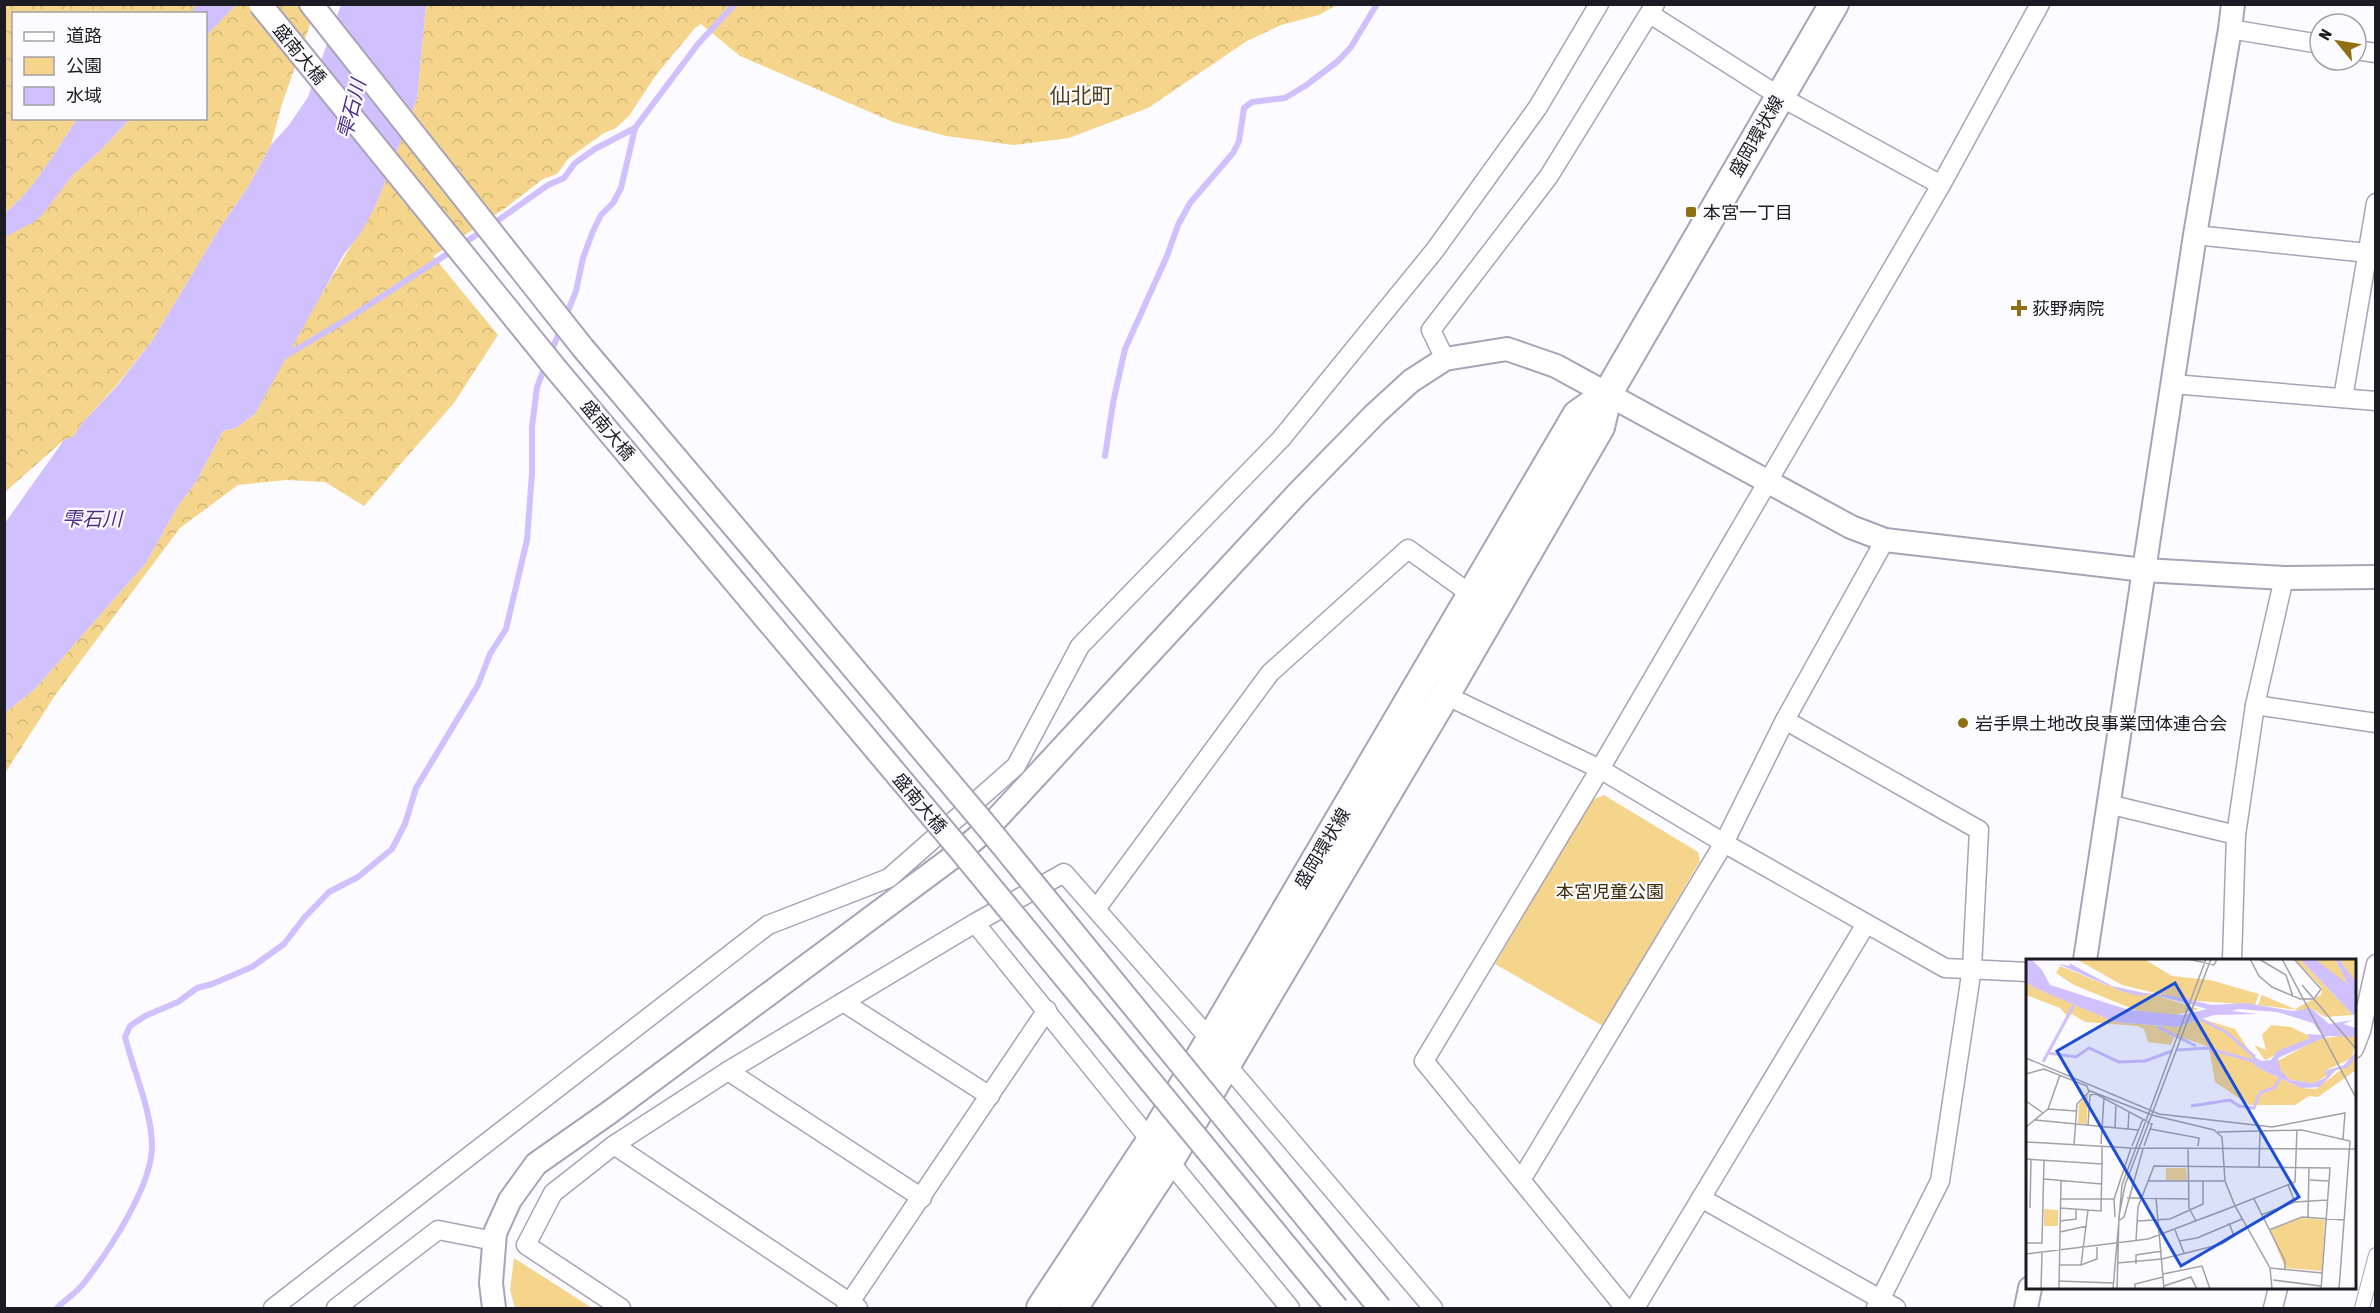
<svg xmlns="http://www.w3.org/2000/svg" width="2380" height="1313" font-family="'Asap Condensed','Noto Sans JP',sans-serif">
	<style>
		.forest { fill: url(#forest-crowns) }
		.park { fill: #f5d58b }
		.water { fill: #d0c0fd }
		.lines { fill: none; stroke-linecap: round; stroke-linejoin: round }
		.stream { stroke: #d0c0fd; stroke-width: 6 }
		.pedestrian-casing { stroke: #a8a3b8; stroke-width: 16 }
		.minor-casing { stroke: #a8a3b8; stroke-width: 21 }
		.tertiary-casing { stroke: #a8a3b8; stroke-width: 26 }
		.primary-casing { stroke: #a8a3b8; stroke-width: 32 }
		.pedestrian { stroke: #fff; stroke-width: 14 }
		.minor { stroke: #fff; stroke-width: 18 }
		.tertiary { stroke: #fff; stroke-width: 22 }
		.primary { stroke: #fff; stroke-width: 28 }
		.tertiary-bridge-casing { stroke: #a8a3b8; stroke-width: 26; stroke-linecap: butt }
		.tertiary-bridge { stroke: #fff; stroke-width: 22 }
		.poi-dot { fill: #8f6f13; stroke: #fcfbff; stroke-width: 2 }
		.labels { text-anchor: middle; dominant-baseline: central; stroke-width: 4.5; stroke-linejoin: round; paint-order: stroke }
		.street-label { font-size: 18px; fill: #1c1a22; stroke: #fcfbff }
		.poi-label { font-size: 18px; fill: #1c1a22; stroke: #fcfbff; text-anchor: start }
		.park-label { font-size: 18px; fill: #3c2d08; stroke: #fcfbff }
		.water-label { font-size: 20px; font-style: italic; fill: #4f2f85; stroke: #fcfbff }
		.quarter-label { font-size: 21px; fill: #504019; stroke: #fcfbff }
		.inset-river { fill: none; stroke: #d0c0fd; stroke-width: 3 }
		.inset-road { fill: none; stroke: #a2a1a7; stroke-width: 1.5 }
		.view { fill: #1d4ed8; fill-opacity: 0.15; stroke: #1d4ed8; stroke-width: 3 }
		.inset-edge { fill: none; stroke: #1c1a22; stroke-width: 3 }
	</style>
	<defs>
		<pattern id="forest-crowns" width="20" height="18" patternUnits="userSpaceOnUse" patternTransform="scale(1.5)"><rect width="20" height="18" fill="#f5d58b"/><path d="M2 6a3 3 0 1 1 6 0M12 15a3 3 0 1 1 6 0" fill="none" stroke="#d1b678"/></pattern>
	</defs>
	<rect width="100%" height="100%" fill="#fcfbff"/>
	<g class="forest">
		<path d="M5,5H197L191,14H14V118L77,119C55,151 36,188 5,213Z"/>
		<polygon points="236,5 317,5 282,104 271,145 248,187 221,226 152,341 117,385 83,422 74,436 64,440 5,492 4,237 34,222 42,214 72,176 101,150 130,119 206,118 206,36"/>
		<polygon points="426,5 1337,5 1319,15 1281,25 1247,41 1148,108 1069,138 1014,145 946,136 893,122 740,56 701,24 695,28 656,75 629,116 616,128 604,133 569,158 557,174 543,179 504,209 433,256 498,335 454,403 364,506 325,482 286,480 238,485 180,528 56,694 5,773 5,713 35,689 146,563 178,506 196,482 223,431 236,428 255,414 307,318 377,203 417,99"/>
	</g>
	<g class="park">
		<polygon points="1604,795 1698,852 1700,861 1603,1026 1495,964 1592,800"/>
		<polygon points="514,1258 592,1308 515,1308 510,1290"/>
	</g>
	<g class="water">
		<polygon points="197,4 236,4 236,5 206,36 206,14 191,13"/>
		<polygon points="341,5 426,5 417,99 377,203 361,233 344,254 255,414 236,428 223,431 196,482 178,506 146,563 35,689 5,713 5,523 64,440 74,436 83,422 117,386 152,341 221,226 248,187 271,145 289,125 308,97"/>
		<path d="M77,119H130L101,150L72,176L43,214L34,222L5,237V213C36,188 55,151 77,119Z"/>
	</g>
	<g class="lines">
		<g class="stream">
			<polyline points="493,224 548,185 564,178 575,163 595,149 635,128"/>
			<polyline points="566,316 576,291 583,258 593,231 601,215 613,203 621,188 635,128 698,44 735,4"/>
			<polyline points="550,355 561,328"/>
			<polyline points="280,359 349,318 484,230"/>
			<polyline points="1105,456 1113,403 1125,349 1167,256 1178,225 1190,203 1233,153 1239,141 1244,108 1252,102 1285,98 1305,86 1338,61 1351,47 1377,4"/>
			<path d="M57,1308C65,1300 76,1293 84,1283C108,1252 153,1185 152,1145C151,1109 134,1072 125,1037L130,1026L145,1016L178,1002L197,988L212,984L252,967L284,944L304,918L329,892L358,877L392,849L405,824L416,788L478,685L490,654L506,629L527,540L532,473V427L537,387L546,364"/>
		</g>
		<g class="pedestrian-casing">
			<polyline id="pedestrian" points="2362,1308 2376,1255"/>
		</g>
		<g class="minor-casing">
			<g id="minor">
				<polyline points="1650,14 1779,96 1941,185"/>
				<polyline points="2230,29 2320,44"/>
				<polyline points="2356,50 2376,53"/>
				<polyline points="2195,235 2368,253"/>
				<polyline points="1445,359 1431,330 1549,176 1655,4"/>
				<polyline points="2173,384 2376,401"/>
				<polyline points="2343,398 2376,203"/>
				<polyline points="1445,695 1600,769 1724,843 1945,968 2028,972"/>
				<polyline points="2255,705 2376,723"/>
				<polyline points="1785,720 1979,830 1972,968 1940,1181 1876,1308"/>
				<polyline points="2108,804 2236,835"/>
				<polyline points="1096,909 1270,673 1408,549 1472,595"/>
				<polyline points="975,923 1151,1141"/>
				<polyline points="2232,960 2236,835 2255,705 2284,578"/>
				<polyline points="843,1002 990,1096"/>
				<polyline points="2354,1049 2361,1031 2376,964"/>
				<polyline points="1226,1064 1433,1308"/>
				<polyline points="728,1071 922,1198"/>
				<polyline points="614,1145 858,1308"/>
				<polyline points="1169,1161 1290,1308"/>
				<polyline points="1521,1180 1724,843 1785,720 1885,540"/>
				<polyline points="1701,1198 1896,1308"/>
				<polyline points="273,1308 768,925 889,878 1016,766 1080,646 1281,439 1435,250 1538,107 1599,4"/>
				<polyline points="336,1308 438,1230 494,1241"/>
				<polyline points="621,1308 526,1245 553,1193 614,1145 728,1071 975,923 1064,873 1209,1038"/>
				<polyline points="846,1308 1047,1010"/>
				<polyline points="1625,1308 1424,1061 1600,769 1941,185 2040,4"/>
				<polyline points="1635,1308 1866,924"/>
				<polyline points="2273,1308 2278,1288"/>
			</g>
		</g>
		<g class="tertiary-casing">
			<g id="tertiary">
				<polyline points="311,4 583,348 764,562"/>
				<polyline points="2085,960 2144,570 2284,578 2376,577"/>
				<polyline points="494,1308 491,1283 495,1233 510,1200 536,1164 610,1112 961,851 988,828 1297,494 1375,414 1411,381 1445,359 1507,349 1556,366 1851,527 1885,540 2144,570 2195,235 2230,29 2233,4"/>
				<polyline points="2026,1308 2030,1288"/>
			</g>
		</g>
		<g class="primary-casing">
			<g id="primary">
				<polyline points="1041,1308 1151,1141 1577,415 1608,393"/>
				<polyline points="1073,1308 1169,1161 1445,695 1600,427 1608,393 1834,4"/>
			</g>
		</g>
		<use href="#pedestrian" class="pedestrian"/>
		<use href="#minor" class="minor"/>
		<use href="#tertiary" class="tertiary"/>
		<use href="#primary" class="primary"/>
		<g class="tertiary-bridge-casing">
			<g id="tertiary-bridge">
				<polyline points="260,4 556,369 961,851 1337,1308"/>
				<polyline points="764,562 988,828 1380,1308"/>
			</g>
		</g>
		<use href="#tertiary-bridge" class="tertiary-bridge"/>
	</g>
	<g class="poi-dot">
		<rect x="1685" y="206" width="12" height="12" rx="3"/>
		<path d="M2016 299h6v6h6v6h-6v6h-6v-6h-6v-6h6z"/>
		<circle cx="1963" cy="723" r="6"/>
	</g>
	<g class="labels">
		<g class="street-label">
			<text transform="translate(300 54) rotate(51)">盛南大橋</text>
			<text transform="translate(1756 136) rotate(-60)">盛岡環状線</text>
			<text transform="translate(608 430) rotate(50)">盛南大橋</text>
			<text transform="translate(920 803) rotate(50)">盛南大橋</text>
			<text transform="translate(1322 848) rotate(-59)">盛岡環状線</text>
		</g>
		<g class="poi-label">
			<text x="1703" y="212">本宮一丁目</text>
			<text x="2032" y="308">荻野病院</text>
			<text x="1975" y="723">岩手県土地改良事業団体連合会</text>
		</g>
		<g class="park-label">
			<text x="1610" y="891">本宮児童公園</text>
		</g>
		<g class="water-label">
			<text transform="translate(351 109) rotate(-76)">雫石川</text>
			<text x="92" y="518">雫石川</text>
		</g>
		<g class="quarter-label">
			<text x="1081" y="95">仙北町</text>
		</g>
	</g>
	<g transform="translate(2026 959)">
		<rect width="330" height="330" fill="#fcfbff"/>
		<path d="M289,0H309L322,24H319ZM313,0H330V23L322,13Z" fill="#f5d58b"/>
		<path d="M50,0H118L146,17L184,21L233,35L229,46L158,41L96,26ZM269,0H274L327,56L299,58L285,49L281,52L232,46L236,36L269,50L295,36L296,29ZM34,7L95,32L126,35L173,50L150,56L114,53L48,26L30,14ZM0,23L89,63L150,68L176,60L209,70L236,111L275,129L290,130L330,99V111L292,138L283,137L269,146H223L189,123L183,88L149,76L145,86L122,83L118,70L111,67L59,63L46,55L42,58L34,49L0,36ZM245,66L265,68L285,78L239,101L228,86L240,91L236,76ZM322,76L330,78L326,99L299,112L301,117L287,124L264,121L253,110L251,114L233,106L250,103L292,80Z" fill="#f5d58b"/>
		<path d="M62,135L61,165L52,164L53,145ZM140,209H160L161,221H140ZM18,250L32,251V267H18ZM276,259L299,261L296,312L259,309L244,271Z" fill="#f5d58b"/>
		<path d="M0,0H5L16,11L24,26L103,51L156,56L181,50L126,35L113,37L95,32L32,5L44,7L43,4L86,27L118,34L148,37L186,46L220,44L267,52L285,49L303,65L326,61L317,65L330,69V78L302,77L252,99L254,110L264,121L287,124L301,118L299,112L318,106L330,93V99L321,109L310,111L294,128L275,129L236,111L227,105L226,97L236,102L245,101L251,92L284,79L281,75L296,76L287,64L251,53L212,50L206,52L231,55L188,56L150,68L89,63L9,29L0,23ZM274,0H289L322,25L309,0H313L330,23V55L327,56Z" fill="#d0c0fd"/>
		<path class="inset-river" d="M172,59L200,73L229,98M132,68L170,87M151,91L181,89L227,102M22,94L50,98L63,89L93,103L119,102L146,92M17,103L48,46M165,147L204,141L213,147L228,149L234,134L249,128L255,118"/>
		<path class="inset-road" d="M162,0L188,6L191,0M224,0L233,17L246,28L274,40H288L295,30L268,0M233,0L260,16L267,38M256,0L330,139M276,26L330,90M0,99L133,155L246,168L319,154L317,180M0,115L18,110L61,127L63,133M0,142L17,154M22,150L34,116M9,161L112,171M62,167L64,136L70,135L126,165L118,187M0,168L22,150L50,152M89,169L90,145M102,170L103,152M124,170L173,179L172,187M192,173L276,171L324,182L313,330M0,183L105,189L330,190M75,185L78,139M48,186L51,145L64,132L126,156L188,171L196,178L199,222L209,247L269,223L271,171M106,187L117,160M162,190L163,249L170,262M0,200L76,205V188M233,208L234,173M18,220L76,225M284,221L303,222M122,222H198M262,226L269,243M101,239L162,240M130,239L138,330M35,240H88M228,240L259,302V310M4,249L5,201M34,249L62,251M235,256L269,243L301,241M89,258L88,240L105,189M282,258L283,209M94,261L98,258L117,190M34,262L50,260V250M112,262L144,260L177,245V222M149,271L158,294M243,271L276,258L318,261M34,273L61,267M110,282L112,248L128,207L304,209L295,330M153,282L171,279L216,260M0,284H16L18,202M0,295L122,280L209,247L244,309L246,330M91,304L136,300L196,285L208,277L203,264M110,305V296L136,292M33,306H55L71,300V288M55,306L62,251L75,252L76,205M244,309L296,314M137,315L176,307L184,330M247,321L295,327M32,322L87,324M138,327L165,318L171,330M15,330L16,294M33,330L35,222M87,330L96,226L180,0M91,330L93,257L99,226L185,0M109,330V325L137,318"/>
		<path class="view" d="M149,24L273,238L155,307L31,92Z"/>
		<rect width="330" height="330" class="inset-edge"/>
	</g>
	<rect width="2380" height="1313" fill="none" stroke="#1c1a22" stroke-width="12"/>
	<rect x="12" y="12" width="195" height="108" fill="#fcfbff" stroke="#a2a1a7" stroke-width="1.5"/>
	<rect x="24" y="32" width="30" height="9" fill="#ffffff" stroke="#a2a1a7" stroke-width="1.5"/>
	<text x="66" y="42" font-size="18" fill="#1c1a22">道路</text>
	<rect x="24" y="57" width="30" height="18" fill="#f5d58b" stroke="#a2a1a7" stroke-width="1.5"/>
	<text x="66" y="72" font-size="18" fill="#1c1a22">公園</text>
	<rect x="24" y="87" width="30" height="18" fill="#d0c0fd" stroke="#a2a1a7" stroke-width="1.5"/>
	<text x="66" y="102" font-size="18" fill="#1c1a22">水域</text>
	<g transform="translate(2338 42) rotate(300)"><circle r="28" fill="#fcfbff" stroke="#a2a1a7" stroke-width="1.5"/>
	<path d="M0-4.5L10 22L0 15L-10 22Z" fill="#8f6f13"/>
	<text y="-9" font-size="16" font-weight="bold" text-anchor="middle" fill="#1c1a22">N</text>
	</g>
</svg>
